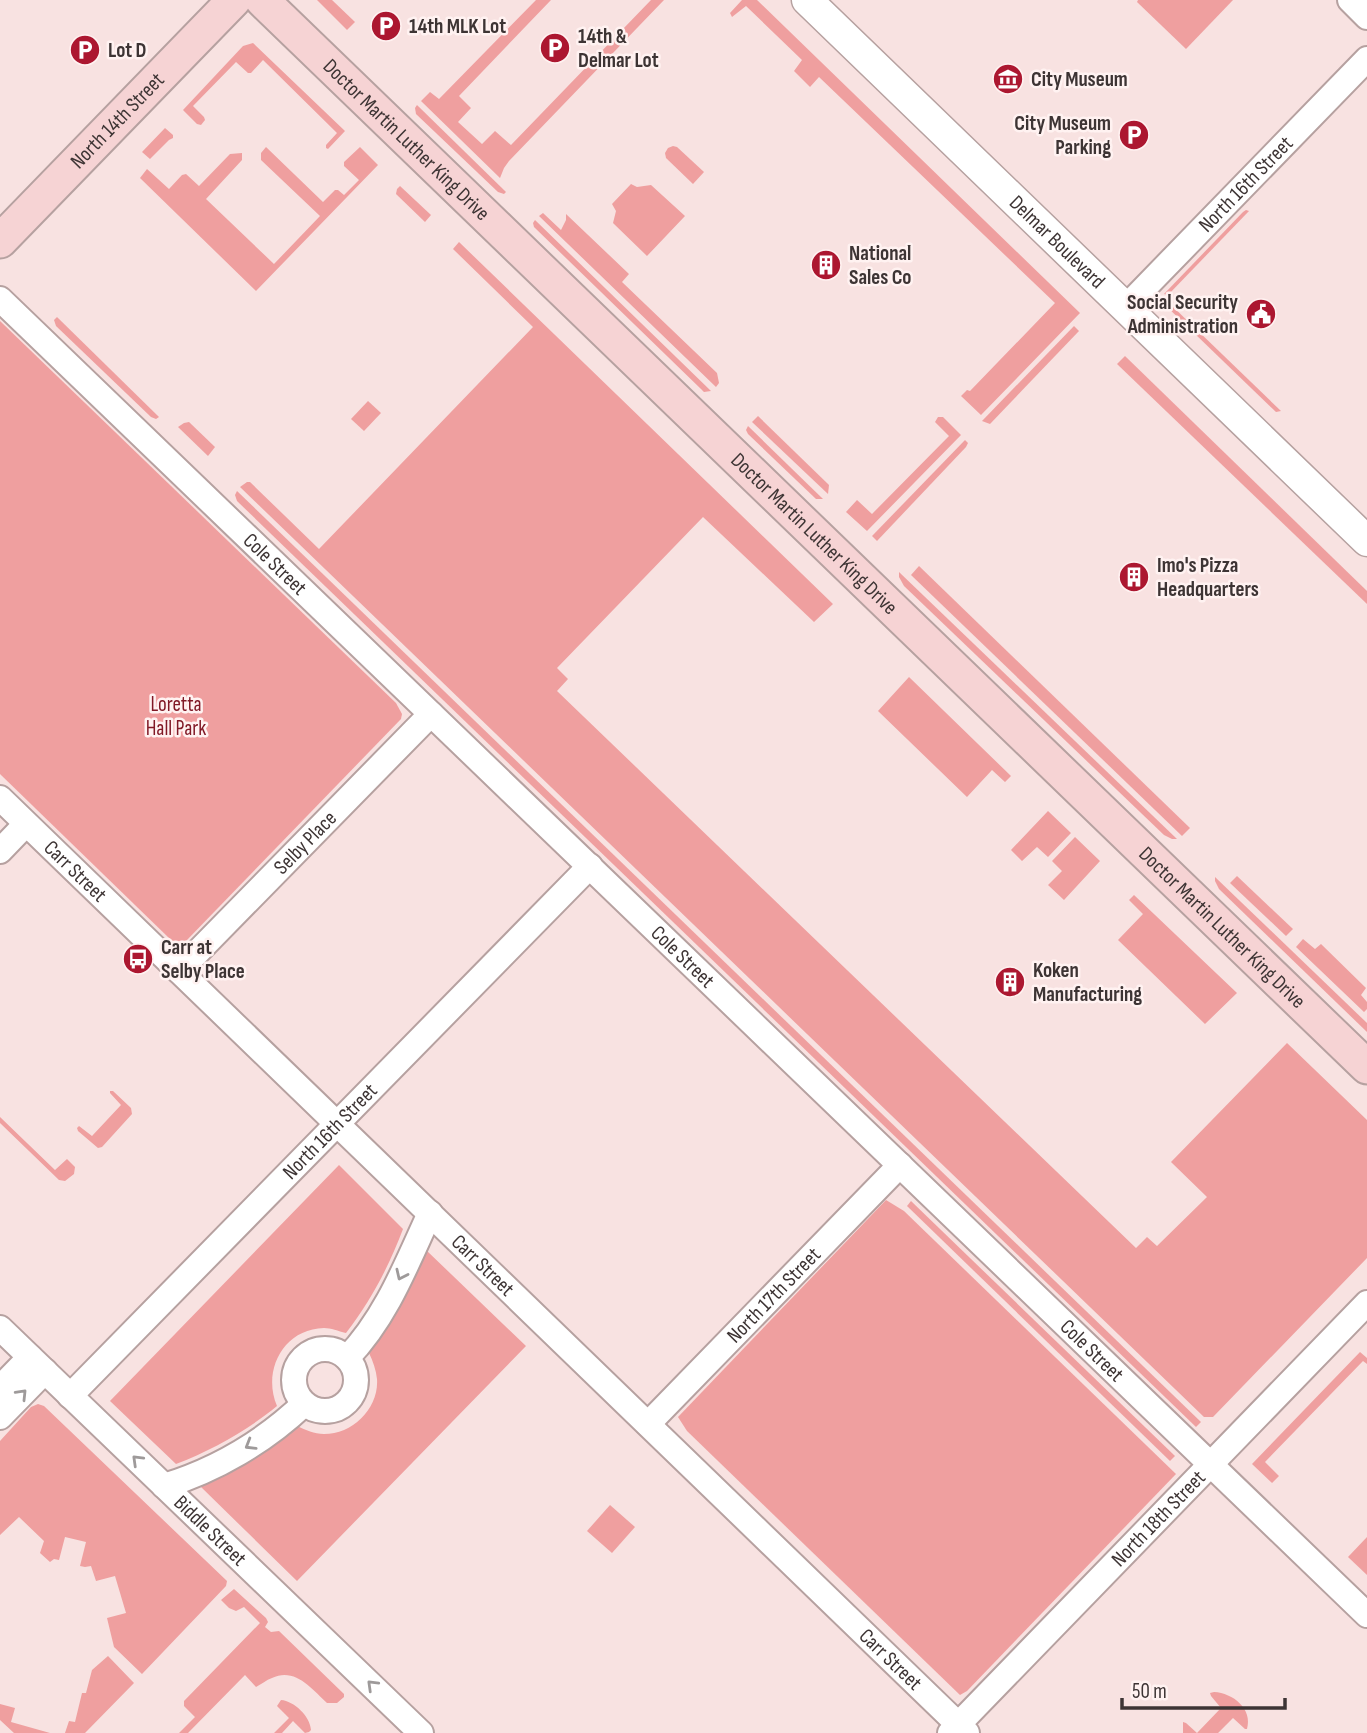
<svg xmlns="http://www.w3.org/2000/svg" width="1367" height="1733" font-family="'Sofia Sans Condensed',sans-serif">
	<style>
		.green { fill: #ef9f9f }
		.lines { fill: none; stroke-linecap: round; stroke-linejoin: round }
		.minor-casing { stroke: #b6a1a0; stroke-width: 28 }
		.tertiary-casing { stroke: #b6a1a0; stroke-width: 33 }
		.secondary-casing { stroke: #b6a1a0; stroke-width: 37 }
		.minor { stroke: #fff; stroke-width: 24 }
		.tertiary { stroke: #fff; stroke-width: 30 }
		.secondary { stroke: #f6d3d4; stroke-width: 33 }
		.oneway { stroke: #9e9a9a }
		.labels { text-anchor: middle; dominant-baseline: central; stroke-width: 5; stroke-linejoin: round; paint-order: stroke }
		.poi-label { font-size: 21px; font-weight: bold; fill: #3d3434; stroke: #fff2f1; text-anchor: start }
		.street-label { font-size: 21px; fill: #3d3434; stroke: #fff2f1 }
		.park-label { font-size: 21px; fill: #811926; stroke: #fff2f1 }
	</style>
	<rect width="100%" height="100%" fill="#f8e2e1"/>
	<g class="green">
		<polygon points="317,0 332,0 355,22 347,30"/>
		<polygon points="536,0 551,0 459,96 471,108 458,122 482,144 495,131 511,145 651,0 664,0 509,161 504,168 500,178 421,101 430,92 439,99"/>
		<polygon points="742,0 757,0 1080,313 981,415 961,396 967,390 970,391 1055,303 819,77 810,87 794,71 802,60 746,6 732,17 730,13"/>
		<polygon points="1138,0 1233,0 1186,49 1137,2"/>
		<polygon points="253,43 345,131 328,149 326,148 326,145 337,133 263,60 251,73 248,73 236,62 193,106 204,117 205,120 201,125 197,124 183,110 243,46"/>
		<polygon points="417,105 506,192 504,194 498,192 416,114 415,108"/>
		<polygon points="165,128 173,135 173,138 169,140 150,159 142,152"/>
		<polygon points="673,146 677,147 704,172 693,184 666,158 665,153 668,148"/>
		<polygon points="266,147 323,202 335,190 338,190 344,195 359,180 344,166 344,162 360,147 378,165 256,291 140,178 147,169 169,189 182,175 186,174 199,186 230,154 242,153 242,160 206,199 274,264 320,216 261,160 261,153"/>
		<polygon points="631,184 637,187 651,185 685,216 647,256 613,223 616,211 612,204"/>
		<polygon points="400,186 431,215 425,222 396,194 397,189"/>
		<polygon points="1246,210 1249,211 1168,295 1164,294 1243,212"/>
		<polygon points="543,213 561,230 566,220 566,214 629,274 622,282 717,373 719,383 716,387 539,216"/>
		<polygon points="535,220 711,391 704,392 701,389 534,227 533,223"/>
		<polygon points="459,242 833,604 814,622 703,517 557,668 568,679 557,691 1136,1248 1147,1237 1157,1246 1207,1197 1171,1162 1287,1043 1367,1120 1367,1258 1213,1417 1204,1417 240,487 247,482 250,482 319,549 533,327 453,249"/>
		<polygon points="1167,301 1281,411 1276,412 1164,304"/>
		<polygon points="57,317 159,417 156,419 151,417 56,326 54,320"/>
		<path d="M0,321L396,703L402,714L401,719L187,940C181,945 176,944 170,939L0,774Z"/>
		<polygon points="1074,326 1079,331 990,424 982,421"/>
		<polygon points="1125,356 1367,591 1367,604 1117,364"/>
		<polygon points="368,401 381,413 364,431 351,419"/>
		<polygon points="758,416 829,485 828,494 752,422"/>
		<polygon points="938,417 943,417 961,435 867,531 846,512 857,500 872,514 949,436 935,422"/>
		<polygon points="189,422 215,447 208,456 178,427 184,423"/>
		<polygon points="748,426 823,499 816,499 748,434 746,430"/>
		<polygon points="965,440 968,443 966,447 877,541 872,536"/>
		<polygon points="237,491 1201,1422 1196,1427 237,501 235,495"/>
		<polygon points="919,566 1190,828 1182,836 911,575"/>
		<polygon points="899,572 1177,839 1172,839 1164,835 904,586 899,577"/>
		<polygon points="909,677 1011,776 1005,782 992,770 967,797 878,711"/>
		<polygon points="1048,811 1071,833 1048,857 1037,847 1022,861 1011,850"/>
		<polygon points="1075,837 1100,861 1064,900 1048,885 1062,871 1052,861"/>
		<polygon points="1237,876 1293,929 1286,936 1230,883"/>
		<polygon points="1215,877 1367,1023 1367,1032 1219,889 1215,881"/>
		<polygon points="1134,895 1237,993 1205,1024 1118,940 1143,914 1129,900"/>
		<polygon points="1303,939 1315,949 1321,944 1366,988 1361,995 1367,1002 1367,1009 1364,1012 1296,947"/>
		<polygon points="113,1091 131,1108 132,1114 102,1147 98,1148 78,1131 77,1128 79,1126 92,1136 121,1105 110,1093 110,1091"/>
		<polygon points="0,1117 55,1170 67,1159 75,1167 74,1174 65,1181 59,1180 0,1123"/>
		<path d="M339,1165L403,1229C389,1266 371,1301 346,1333C338,1331 331,1328 324,1328C283,1329 262,1371 277,1406C248,1430 212,1450 176,1464L110,1401Z"/>
		<polygon points="886,1200 904,1211 1176,1474 967,1691 960,1695 687,1431 678,1417"/>
		<polygon points="911,1201 1175,1456 1170,1461 907,1206"/>
		<path d="M426,1250L526,1346L297,1581L200,1486L259,1455L297,1426C306,1430 314,1434 324,1434C353,1434 379,1408 377,1379C376,1370 373,1361 369,1353L397,1309Z"/>
		<polygon points="1360,1352 1367,1358 1367,1364 1363,1361 1265,1462 1279,1476 1272,1483 1252,1464"/>
		<polygon points="38,1404 44,1406 227,1581 226,1586 142,1674 114,1647 107,1618 126,1613 115,1576 96,1581 91,1566 85,1567 80,1566 86,1542 65,1537 59,1560 54,1559 50,1562 40,1553 44,1541 19,1517 0,1535 0,1441 31,1407"/>
		<polygon points="610,1505 635,1527 612,1553 587,1531"/>
		<polygon points="1367,1537 1367,1575 1348,1557"/>
		<path d="M234,1589L266,1618L268,1622L265,1627L271,1632L279,1631L344,1694V1697L337,1703H327C312,1689 295,1667 272,1678C266,1680 262,1684 256,1687L245,1675L188,1733H179L195,1717L184,1706V1701L260,1623L244,1607L236,1611L229,1608L221,1600Z"/>
		<polygon points="108,1656 134,1683 85,1733 65,1733 69,1721 75,1722 82,1693 86,1693 92,1670"/>
		<path d="M1214,1692C1233,1693 1253,1709 1247,1729H1245L1233,1718L1218,1733H1183V1722L1186,1723L1197,1733L1221,1708L1211,1696L1210,1693Z"/>
		<path d="M281,1700C294,1701 310,1716 311,1730L309,1732L305,1733L293,1721L282,1733H274L289,1718L277,1706Z"/>
		<polygon points="0,1704 15,1708 11,1722 50,1733 14,1733 0,1720"/>
	</g>
	<g class="lines">
		<g class="minor-casing">
			<g id="minor">
				<polyline points="1350,0 1367,17"/>
				<path id="s1" d="M0,299L1367,1615"/>
				<path id="s2" d="M1125,308L1367,59"/>
				<path id="s3" d="M0,798L967,1733"/>
				<polyline points="0,851 26,824"/>
				<path id="s4" d="M179,971L431,714"/>
				<path id="s5" d="M0,1328L421,1733"/>
				<circle cx="325" cy="1380" r="31"/>
				<path d="M347,1358C386,1318 407,1263 430,1213"/>
				<polyline points="0,1388 30,1357"/>
				<path id="s6" d="M70,1396L590,866"/>
				<polyline points="0,1417 45,1371"/>
				<path id="s7" d="M648,1424L900,1165"/>
				<path d="M164,1486C216,1470 265,1441 304,1404"/>
				<path id="s8" d="M950,1733L1367,1303"/>
			</g>
		</g>
		<g class="tertiary-casing">
			<g id="tertiary">
				<path id="s9" d="M807,0L1367,541"/>
			</g>
		</g>
		<g class="secondary-casing">
			<g id="secondary">
				<path id="s10" d="M262,0L1367,1067"/>
				<path id="s11" d="M0,241L234,0"/>
			</g>
		</g>
		<use href="#minor" class="minor"/>
		<use href="#tertiary" class="tertiary"/>
		<use href="#secondary" class="secondary"/>
	</g>
	<defs><path id="oneway-chevron" d="M-2-3.5L2.5 0L-2 3.5" fill="none" stroke-width="1.6" stroke-linecap="round" stroke-linejoin="round" transform="scale(1.75)"/></defs>
	<g class="oneway">
		<use href="#oneway-chevron" transform="translate(401 1275) rotate(115)"/>
		<use href="#oneway-chevron" transform="translate(22 1394) rotate(-46)"/>
		<use href="#oneway-chevron" transform="translate(250 1445) rotate(149)"/>
		<use href="#oneway-chevron" transform="translate(137 1460) rotate(-136)"/>
		<use href="#oneway-chevron" transform="translate(372 1685) rotate(-136)"/>
	</g>
	<defs>
		<g id="parking-disc" transform="scale(1.575)"><circle r="9.5" fill="#ac1730" stroke="#fff2f1"/><path d="M-3.5-5.5H1a3.5 3.5 0 0 1 0 7H-1V5.5H-3.5ZM-1-3.4V-.6H.8a1.4 1.4 0 0 0 0-2.8Z" fill="#fff"/></g>
		<g id="museum-disc" transform="scale(1.575)"><circle r="9.5" fill="#ac1730" stroke="#fff2f1"/><path d="M0-6L6-3V-2H-6V-3ZM-5-1h2V3h-2ZM-1-1h2V3h-2ZM3-1h2V3H3ZM-6 4H6V6H-6Z" fill="#fff"/></g>
		<g id="building-disc" transform="scale(1.575)"><circle r="9.5" fill="#ac1730" stroke="#fff2f1"/><path d="M-4-6H4V6H1V3H-1V6H-4ZM-2.5-4.3h1.7v1.8h-1.7ZM.8-4.3h1.7v1.8H.8ZM-2.5-1h1.7V.8h-1.7ZM.8-1h1.7V.8H.8Z" fill="#fff"/></g>
		<g id="civic-disc" transform="scale(1.575)"><circle r="9.5" fill="#ac1730" stroke="#fff2f1"/><path d="M-.6-6.5H3V-4.5H.6V-3L4-1V1h2V6H-6V1h2V-1L-.6-3ZM-1.2 2.5V6h2.4V2.5Z" fill="#fff"/></g>
		<g id="bus-disc" transform="scale(1.575)"><circle r="9.5" fill="#ac1730" stroke="#fff2f1"/><path d="M-5-6H5V4H4V6H2V4H-2V6H-4V4H-5ZM-3.5-4V0h7V-4ZM-3.5 1.2v1.5H-2V1.2ZM2 1.2v1.5H3.5V1.2Z" fill="#fff"/></g>
	</defs>
	<g fill-rule="evenodd">
		<use href="#parking-disc" x="386" y="26"/>
		<use href="#parking-disc" x="555" y="48"/>
		<use href="#parking-disc" x="85" y="50"/>
		<use href="#museum-disc" x="1008" y="79"/>
		<use href="#parking-disc" x="1134" y="135"/>
		<use href="#building-disc" x="826" y="265"/>
		<use href="#civic-disc" x="1261" y="314"/>
		<use href="#building-disc" x="1134" y="577"/>
		<use href="#bus-disc" x="138" y="959"/>
		<use href="#building-disc" x="1010" y="982"/>
	</g>
	<g class="labels">
		<g class="poi-label">
			<text x="409" y="26">14th MLK Lot</text>
			<text x="578" y="36">14th &amp;<tspan x="578" dy="24">Delmar Lot</tspan></text>
			<text x="108" y="50">Lot D</text>
			<text x="1031" y="79">City Museum</text>
			<text x="1111" y="123" text-anchor="end">City Museum<tspan x="1111" dy="24">Parking</tspan></text>
			<text x="849" y="253">National<tspan x="849" dy="24">Sales Co</tspan></text>
			<text x="1238" y="302" text-anchor="end">Social Security<tspan x="1238" dy="24">Administration</tspan></text>
			<text x="1157" y="565">Imo's Pizza<tspan x="1157" dy="24">Headquarters</tspan></text>
			<text x="161" y="947">Carr at<tspan x="161" dy="24">Selby Place</tspan></text>
			<text x="1033" y="970">Koken<tspan x="1033" dy="24">Manufacturing</tspan></text>
		</g>
		<g class="street-label">
			<text stroke="none"><textPath href="#s11" startOffset="168">North 14th Street</textPath></text>
			<text stroke="none"><textPath href="#s10" startOffset="201">Doctor Martin Luther King Drive</textPath></text>
			<text stroke="none"><textPath href="#s2" startOffset="173">North 16th Street</textPath></text>
			<text stroke="none"><textPath href="#s9" startOffset="348">Delmar Boulevard</textPath></text>
			<text stroke="none"><textPath href="#s10" startOffset="768">Doctor Martin Luther King Drive</textPath></text>
			<text stroke="none"><textPath href="#s1" startOffset="382">Cole Street</textPath></text>
			<text stroke="none"><textPath href="#s4" startOffset="180">Selby Place</textPath></text>
			<text stroke="none"><textPath href="#s3" startOffset="105">Carr Street</textPath></text>
			<text stroke="none"><textPath href="#s10" startOffset="1335">Doctor Martin Luther King Drive</textPath></text>
			<text stroke="none"><textPath href="#s1" startOffset="948">Cole Street</textPath></text>
			<text stroke="none"><textPath href="#s6" startOffset="371">North 16th Street</textPath></text>
			<text stroke="none"><textPath href="#s3" startOffset="672">Carr Street</textPath></text>
			<text stroke="none"><textPath href="#s7" startOffset="180">North 17th Street</textPath></text>
			<text stroke="none"><textPath href="#s1" startOffset="1516">Cole Street</textPath></text>
			<text stroke="none"><textPath href="#s8" startOffset="299">North 18th Street</textPath></text>
			<text stroke="none"><textPath href="#s5" startOffset="292">Biddle Street</textPath></text>
			<text stroke="none"><textPath href="#s3" startOffset="1239">Carr Street</textPath></text>
		</g>
		<g class="park-label">
			<text x="176" y="704">Loretta<tspan x="176" dy="24">Hall Park</tspan></text>
		</g>
	</g>
	<path d="M1122 1698v10h163v-10" fill="none" stroke="#3d3434" stroke-width="3.5"/>
	<text x="1132" y="1698" font-size="21" fill="#3d3434" stroke="#fff2f1" stroke-width="5" paint-order="stroke">50 m</text>
</svg>
